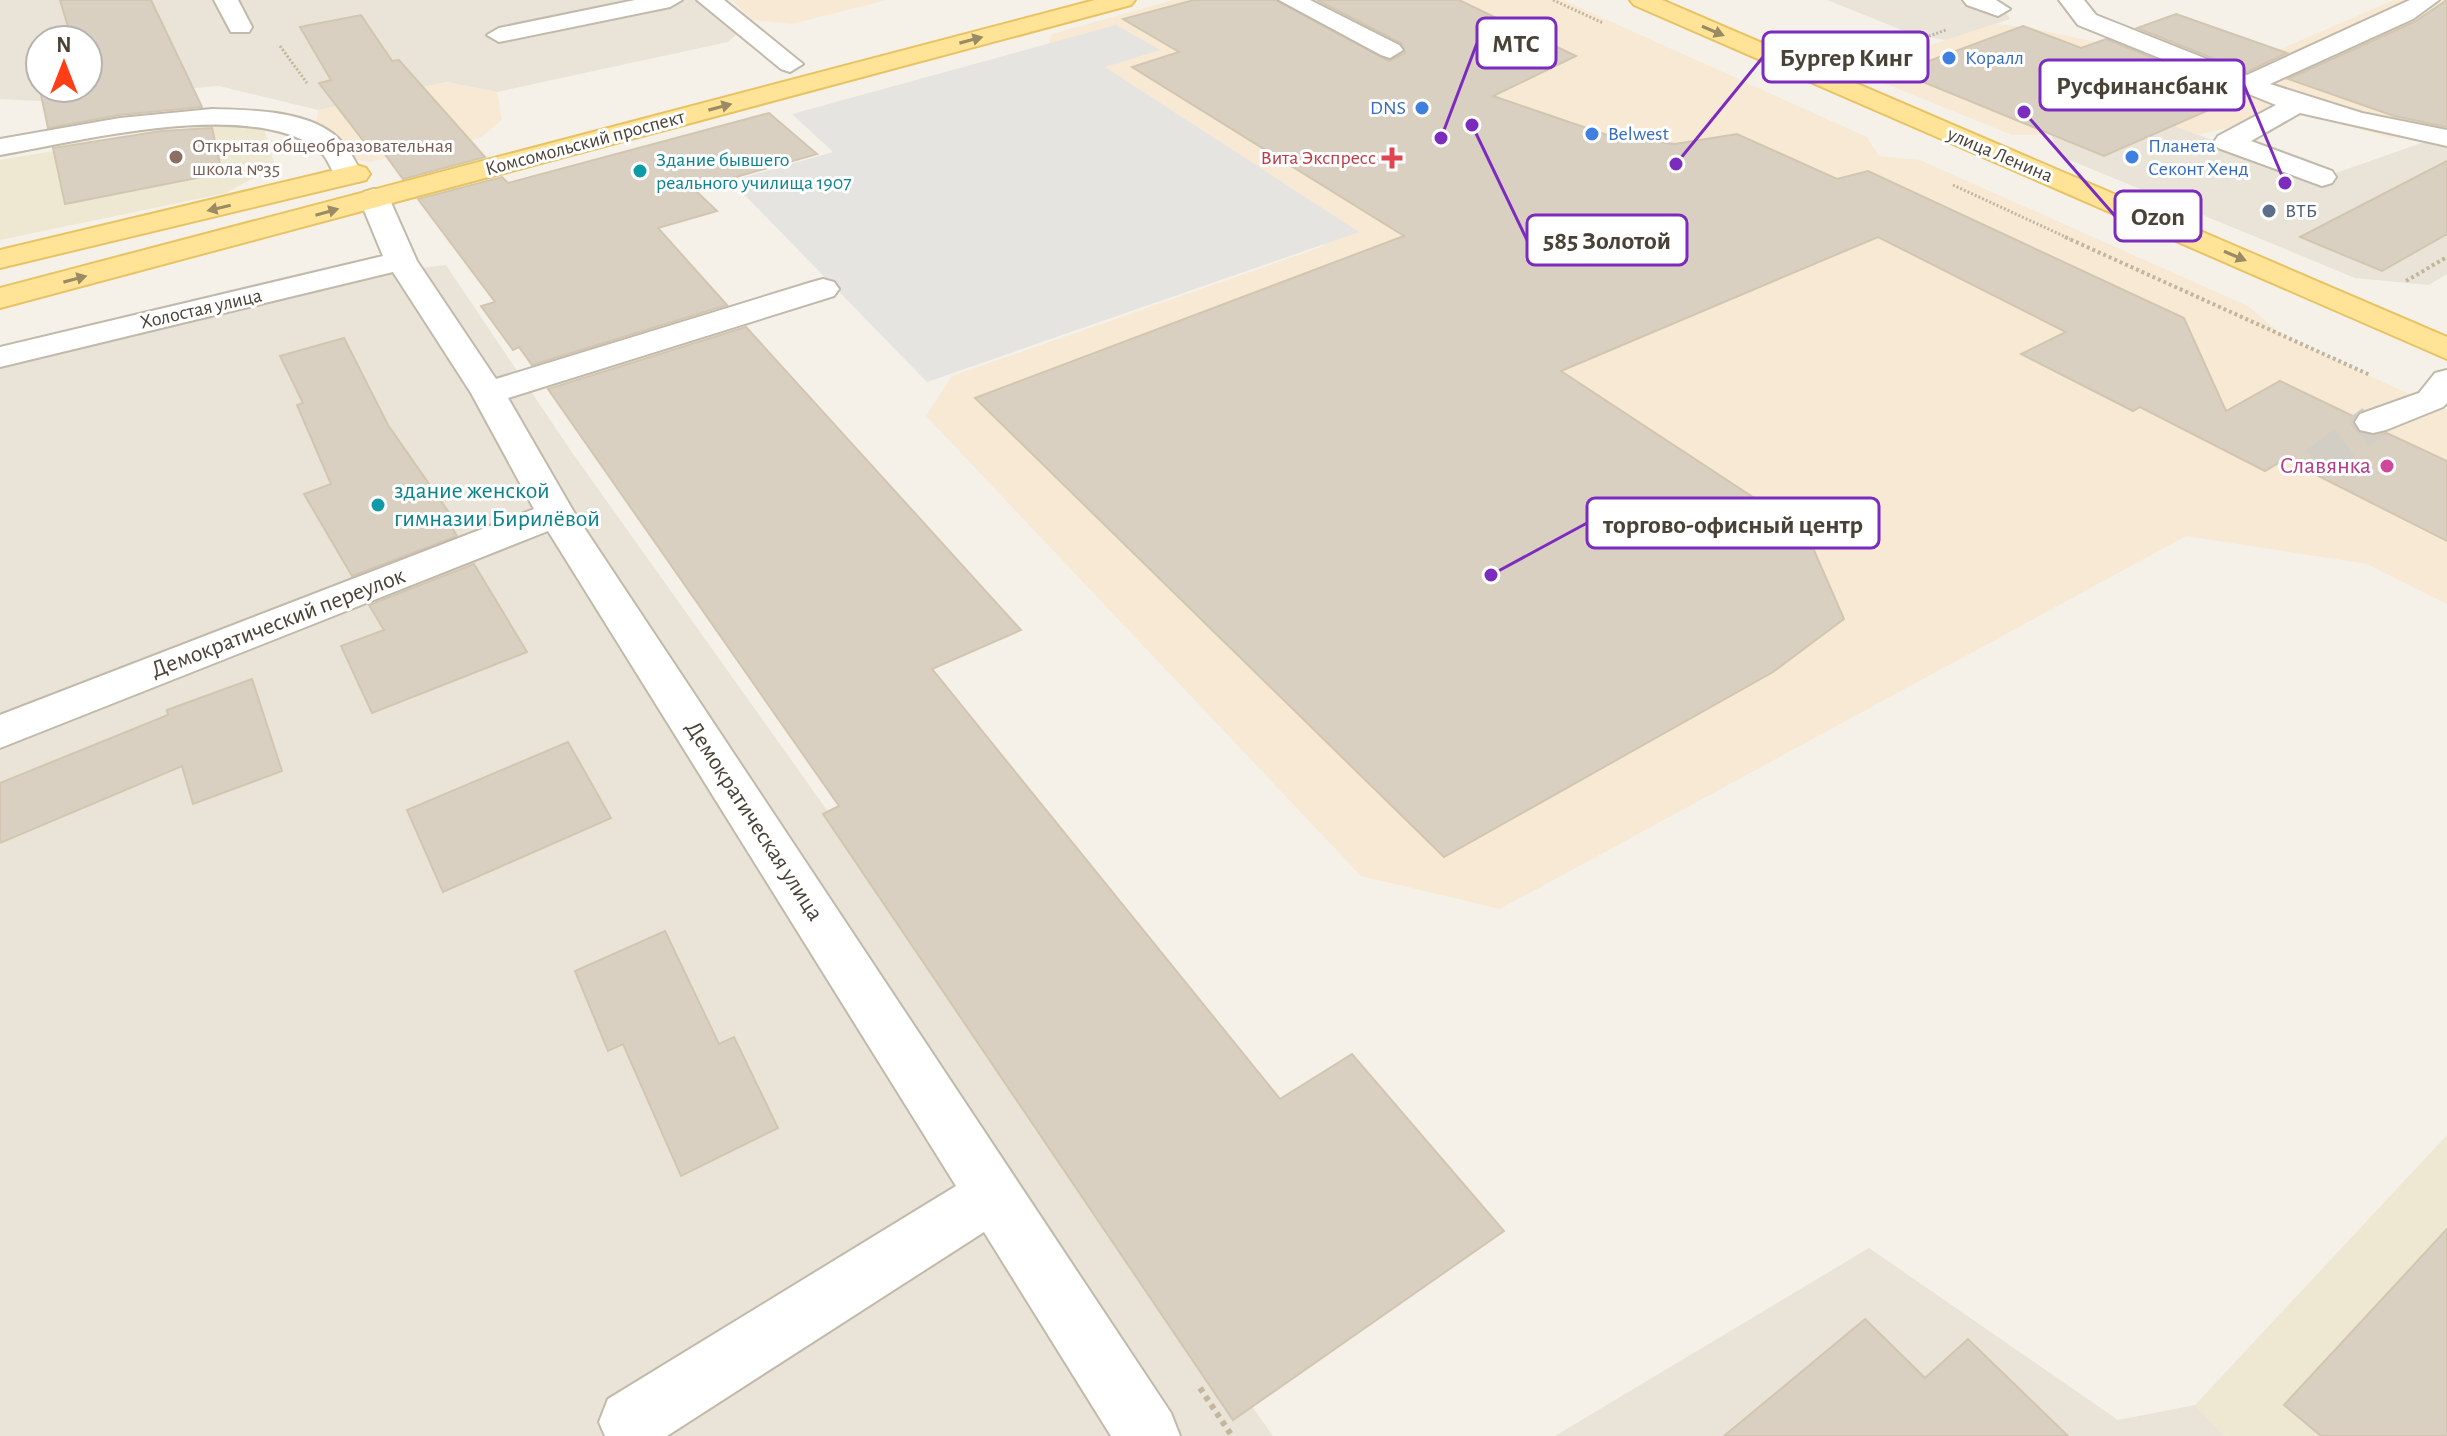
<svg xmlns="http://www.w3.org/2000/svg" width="2447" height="1436" font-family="'Alegreya Sans',sans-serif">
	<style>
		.residential { fill: #e9e4d7; fill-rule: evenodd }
		.commercial { fill: #f7e9d4 }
		.education { fill: #eee7d2 }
		.parking { fill: #e6e4e0 }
		.building { fill: #dad0c1; stroke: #d2c6b1; stroke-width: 2 }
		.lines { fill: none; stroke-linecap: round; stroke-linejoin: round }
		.minor-tunnel { stroke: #d3cec5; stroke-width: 35; stroke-dasharray: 35 17; stroke-linecap: butt }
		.minor-casing { stroke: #c1baab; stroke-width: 4 }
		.major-casing { stroke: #e7c364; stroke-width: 4 }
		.path-far2 { stroke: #c3b69c; stroke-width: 3; stroke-dasharray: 2 2; stroke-linecap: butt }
		.path-far1 { stroke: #c3b69c; stroke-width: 4; stroke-dasharray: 3 3; stroke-linecap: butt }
		.path { stroke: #c3b69c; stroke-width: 6; stroke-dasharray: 5 5; stroke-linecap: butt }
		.minor { fill: #fff; fill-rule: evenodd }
		.major { fill: #ffe497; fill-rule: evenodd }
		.oneway { fill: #9b8b62 }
		.shop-dot { fill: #3f7fe0; stroke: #fff; stroke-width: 3 }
		.education-dot { fill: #8d6e63; stroke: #fff; stroke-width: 3 }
		.health-dot { fill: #e0444e; stroke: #fff; stroke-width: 3 }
		.culture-dot { fill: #0f9aa8; stroke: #fff; stroke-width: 3 }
		.service-dot { fill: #5c6f8a; stroke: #fff; stroke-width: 3 }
		.hotel-dot { fill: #d1479c; stroke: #fff; stroke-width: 3 }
		.labels { text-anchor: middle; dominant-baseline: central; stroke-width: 6; stroke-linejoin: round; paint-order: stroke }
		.far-shop-label { font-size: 20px; fill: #366cbe; stroke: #fff; text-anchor: start }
		.far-street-label { font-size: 20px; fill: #494237; stroke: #fff }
		.far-education-label { font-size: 20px; fill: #785e54; stroke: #fff; text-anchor: start }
		.far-health-label { font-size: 20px; fill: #be3a42; stroke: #fff; text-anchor: end }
		.far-culture-label { font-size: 20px; fill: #0d838f; stroke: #fff; text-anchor: start }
		.far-service-label { font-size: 20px; fill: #4e5e75; stroke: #fff; text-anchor: start }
		.hotel-label { font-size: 24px; fill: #b23c85; stroke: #fff; text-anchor: end }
		.culture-label { font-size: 24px; fill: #0d838f; stroke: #fff; text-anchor: start }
		.street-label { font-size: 24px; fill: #494237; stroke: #fff }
		.leader { fill: none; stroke: #7b2cbf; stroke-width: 3 }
		.callout-dot { fill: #7b2cbf; stroke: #fff; stroke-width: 3 }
		.callout { fill: #fff; stroke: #7b2cbf; stroke-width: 3 }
		.callout-label { font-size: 26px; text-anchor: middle; font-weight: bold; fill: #494237 }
	</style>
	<rect width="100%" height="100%" fill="#f5f1e9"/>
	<g class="residential">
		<path d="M0,0H719L753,20L728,42L497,92L447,82L318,110L219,86L39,101L0,99ZM40,40H88V88H40Z"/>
		<polygon points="1827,0 1999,0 2010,19 1947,40 1914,35"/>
		<polygon points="2103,113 2147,115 2297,173 2333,174 2427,141 2447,139 2447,274 2429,285 2355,278 2060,156 2051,135"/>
		<polygon points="446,265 571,451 1273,1436 0,1436 0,367 288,283"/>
		<polygon points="1869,1248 2118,1420 2195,1405 2225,1436 1555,1436"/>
	</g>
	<g class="commercial">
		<polygon points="731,0 887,0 792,24 753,20"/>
		<polygon points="1173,0 1563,0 1867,137 1879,156 1920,160 2248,306 2286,338 2447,411 2447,604 2367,564 2186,536 1500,909 1361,876 926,416 952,376 1324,246 1043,58 1052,34"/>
		<polygon points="2394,0 2447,0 2447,139 2391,138 2297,112 2197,135 2147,115 2103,113 2051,135 2012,135 1879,81 1876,63 1994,24 2026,27 2156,55 2239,67"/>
		<polygon points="447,82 497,92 502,120 480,138 370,162 341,157 316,124 318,110"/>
	</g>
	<g class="education">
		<polygon points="215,124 263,125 275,166 226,193 0,240 0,160"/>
		<polygon points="2447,1135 2447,1436 2225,1436 2195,1405"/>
	</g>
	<polygon class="parking" points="1116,25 1160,50 1105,67 1359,232 927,382 731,181 833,152 792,114"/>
	<g class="building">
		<polygon points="60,0 151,0 202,107 119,115 48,128 35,66 40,65 40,88 88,88 88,40 72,40"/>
		<polygon points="1194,0 1276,0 1389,61 1405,53 1401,43 1317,0 1459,0 1576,56 1493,96 1610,136 1675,144 1737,134 1837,179 1868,171 2184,318 2226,411 2280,381 2355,417 2352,424 2359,433 2374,436 2387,433 2447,461 2447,541 2285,459 2265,471 2140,407 2133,411 2021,354 2066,332 1878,237 1561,371 1806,532 1844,619 1773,672 1444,857 975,398 1404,236 1132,67 1179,52 1123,19"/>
		<polygon points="2447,0 2447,127 2394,116 2288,79 2414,22"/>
		<polygon points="2176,14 2287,53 2247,72 2137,28"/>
		<polygon points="361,15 392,61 399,60 485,157 403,179 381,149 372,152 319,83 331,80 300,27"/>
		<polygon points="2023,26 2081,48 2106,39 2243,95 2104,156 1899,72"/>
		<polygon points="769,113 817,154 694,189 717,211 658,228 727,305 532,365 519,347 513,350 481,306 495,302 418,199 502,177 508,183"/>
		<polygon points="212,128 222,173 65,204 53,148 161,131"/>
		<polygon points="2447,161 2447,234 2382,271 2300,237"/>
		<polygon points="746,327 1021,630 932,669 1280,1099 1352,1054 1504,1231 1233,1420 823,814 839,806 548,389"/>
		<polygon points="344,338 388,425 450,514 445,516 457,536 352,576 304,494 331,484 297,405 303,403 280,356"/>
		<polygon points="474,564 527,652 372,713 341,646 384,630 369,605"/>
		<polygon points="252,679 282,771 193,804 182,766 0,843 0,783 168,715 167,710"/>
		<polygon points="568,742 611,818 443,892 407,810"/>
		<polygon points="665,931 719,1044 734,1037 778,1128 681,1176 623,1044 608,1051 575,971"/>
		<polygon points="2447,1229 2447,1436 2321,1436 2284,1405"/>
		<polygon points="1865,1319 1925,1378 1968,1339 2068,1436 1724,1436"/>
	</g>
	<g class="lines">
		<polyline class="minor-tunnel" points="2317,464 2373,422"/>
		<g class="minor-casing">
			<g id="minor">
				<polygon points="214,0 238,0 252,27 249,32 231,32"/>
				<polygon points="635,0 682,0 670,7 499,42 487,35 499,28"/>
				<polygon points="697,0 724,0 803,64 790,72 781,69"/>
				<polygon points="1279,0 1310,0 1399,45 1403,50 1390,58 1381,55"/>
				<polygon points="1963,0 1996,0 2010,9 1998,16 1967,5"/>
				<polygon points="2059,0 2084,0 2096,15 2247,75 2410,0 2439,0 2413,19 2270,84 2362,113 2447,130 2447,146 2300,113 2251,141 2332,171 2336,177 2332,183 2322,186 2218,148 2214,142 2218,136 2276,105 2078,25"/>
				<path d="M212,109C251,110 310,110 339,139C350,149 356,163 363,176L359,182H339C331,171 327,154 315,147C242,99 82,141 0,155V139L120,118Z"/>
				<polygon points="374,189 384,192 389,198 417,261 496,379 812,282 823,279 834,282 839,289 834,296 508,398 575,514 1171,1413 1180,1436 1111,1436 984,1232 667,1436 605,1436 599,1422 608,1399 956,1186 548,531 0,748 0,715 534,509 471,393 393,272 0,367 0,347 383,256 359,198 364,192"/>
				<polygon points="2447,370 2447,403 2443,407 2386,430 2373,433 2360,430 2355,422 2360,414 2419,393 2435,373"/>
			</g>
		</g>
		<g class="major-casing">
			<g id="major">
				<polygon points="1095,0 1135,0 1131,5 0,308 0,288"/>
				<polygon points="1630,0 1662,0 2447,337 2447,359 1634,5"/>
				<polygon points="356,165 366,168 370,174 366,180 0,268 0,250"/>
			</g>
		</g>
		<g class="path-far2">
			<polyline points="1553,0 1603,23"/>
			<polyline points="280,46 307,83"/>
			<polyline points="1876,55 1946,30"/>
			<polyline points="1953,185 2070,239"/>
		</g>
		<g class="path-far1">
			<polyline points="2065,237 2370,375"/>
			<polyline points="2406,281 2447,257"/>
		</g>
		<polyline class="path" points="1200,1388 1232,1436"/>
		<use href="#minor" class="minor"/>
		<use href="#major" class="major"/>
	</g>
	<defs><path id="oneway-solid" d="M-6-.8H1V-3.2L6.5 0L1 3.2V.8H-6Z" transform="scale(2)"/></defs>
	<g class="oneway">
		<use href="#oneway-solid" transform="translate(1713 31) rotate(23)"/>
		<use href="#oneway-solid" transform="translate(971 40) rotate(-15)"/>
		<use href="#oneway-solid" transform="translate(720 107) rotate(-15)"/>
		<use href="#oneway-solid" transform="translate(219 208) rotate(167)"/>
		<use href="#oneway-solid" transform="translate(327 212) rotate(-16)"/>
		<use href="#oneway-solid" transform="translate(2235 256) rotate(23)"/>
		<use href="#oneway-solid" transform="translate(75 279) rotate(-15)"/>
	</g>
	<g class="shop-dot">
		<circle cx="1949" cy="58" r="8"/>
		<circle cx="1422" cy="108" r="8"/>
		<circle cx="1592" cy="134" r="8"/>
		<circle cx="2132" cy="157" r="8"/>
	</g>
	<circle class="education-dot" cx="176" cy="157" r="8"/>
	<path class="health-dot" d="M1388 146h8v8h8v8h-8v8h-8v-8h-8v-8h8z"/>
	<g class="culture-dot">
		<circle cx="640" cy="171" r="8"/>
		<circle cx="378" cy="505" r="8"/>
	</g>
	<circle class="service-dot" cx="2269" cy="211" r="8"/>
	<circle class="hotel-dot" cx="2387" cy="466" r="8"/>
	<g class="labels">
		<g class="far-shop-label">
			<text x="1965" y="58">Коралл</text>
			<text x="1406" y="108" text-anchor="end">DNS</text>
			<text x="1608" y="134">Belwest</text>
			<text x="2148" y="146">Планета<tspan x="2148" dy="23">Секонт Хенд</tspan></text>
		</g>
		<g class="far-street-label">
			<text transform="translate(585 143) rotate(-15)">Комсомольский проспект</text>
			<text transform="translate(2000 155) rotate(23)">улица Ленина</text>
			<text transform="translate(201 309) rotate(-13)">Холостая улица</text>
		</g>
		<g class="far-education-label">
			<text x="192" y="146">Открытая общеобразовательная<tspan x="192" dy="23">школа №35</tspan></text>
		</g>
		<g class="far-health-label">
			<text x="1376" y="158">Вита Экспресс</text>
		</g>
		<g class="far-culture-label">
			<text x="656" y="160">Здание бывшего<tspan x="656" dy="23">реального училища 1907</tspan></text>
		</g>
		<g class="far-service-label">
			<text x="2285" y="211">ВТБ</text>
		</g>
		<g class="hotel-label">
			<text x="2371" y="466">Славянка</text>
		</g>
		<g class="culture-label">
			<text x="394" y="491">здание женской<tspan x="394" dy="28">гимназии Бирилёвой</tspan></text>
		</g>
		<g class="street-label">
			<text transform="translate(278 623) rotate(-21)">Демократический переулок</text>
			<text transform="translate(754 821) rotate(57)">Демократическая улица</text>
		</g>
	</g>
	<path class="leader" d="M1441 138L1477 43M1676 164L1763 57M2285 183L2244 85M2024 112L2115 216M1472 125L1527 240M1491 575L1587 523"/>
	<g class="callout-dot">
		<circle cx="1441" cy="138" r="8"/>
		<circle cx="1676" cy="164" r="8"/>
		<circle cx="2285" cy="183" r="8"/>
		<circle cx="2024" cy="112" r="8"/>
		<circle cx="1472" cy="125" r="8"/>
		<circle cx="1491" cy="575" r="8"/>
	</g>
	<g class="callout">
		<rect x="1477" y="18" width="79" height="50" rx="8"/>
		<rect x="1763" y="32" width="165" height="50" rx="8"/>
		<rect x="2040" y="60" width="204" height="50" rx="8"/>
		<rect x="2115" y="191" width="86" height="50" rx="8"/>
		<rect x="1527" y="215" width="160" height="50" rx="8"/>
		<rect x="1587" y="498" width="292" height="50" rx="8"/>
	</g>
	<g class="callout-label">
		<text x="1516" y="52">МТС</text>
		<text x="1846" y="66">Бургер Кинг</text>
		<text x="2142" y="94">Русфинансбанк</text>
		<text x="2158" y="225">Ozon</text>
		<text x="1607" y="249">585 Золотой</text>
		<text x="1733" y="533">торгово-офисный центр</text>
	</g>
	<g transform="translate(64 64)"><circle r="38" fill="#ffffff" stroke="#b6b3af" stroke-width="2"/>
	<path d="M0-6L14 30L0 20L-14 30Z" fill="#ff3e15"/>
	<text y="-12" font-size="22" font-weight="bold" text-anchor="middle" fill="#494237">N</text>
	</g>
</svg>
